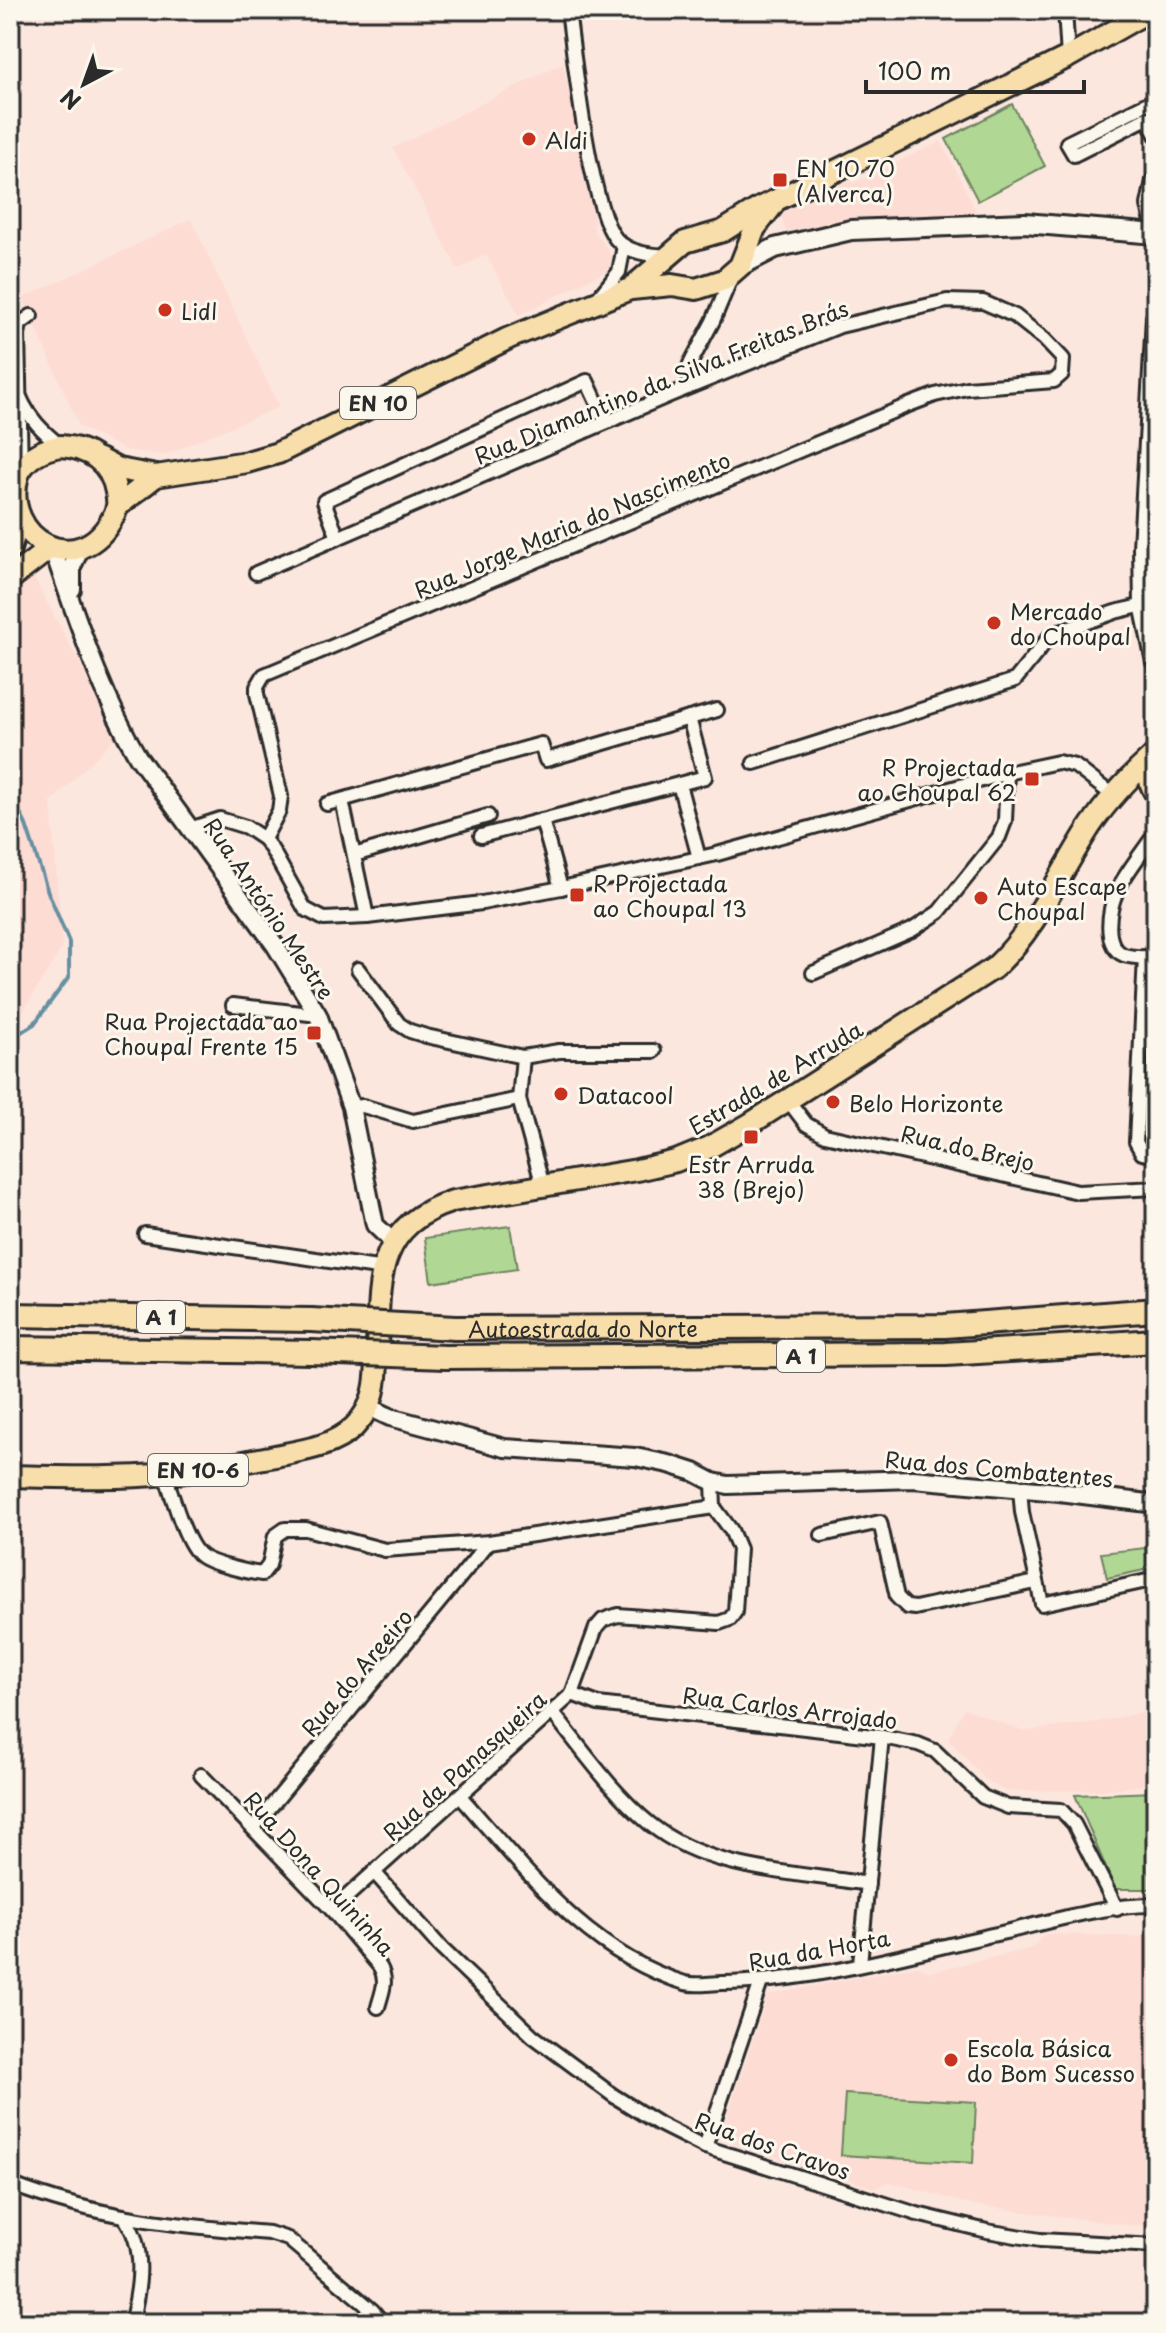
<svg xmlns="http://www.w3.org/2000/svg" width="1166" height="2333" font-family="'Playpen Sans',sans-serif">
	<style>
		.built { fill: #fddcd4 }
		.green { fill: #b0d894; stroke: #6e8260; stroke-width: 2 }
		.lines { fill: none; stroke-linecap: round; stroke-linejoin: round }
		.stream { stroke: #6690a1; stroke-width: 4 }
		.minor-casing { stroke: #2b2b2b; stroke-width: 18 }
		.tertiary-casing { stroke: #2b2b2b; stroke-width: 22 }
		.secondary-casing { stroke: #2b2b2b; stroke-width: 24 }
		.primary-casing { stroke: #2b2b2b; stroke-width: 26 }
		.motorway-casing { stroke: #2b2b2b; stroke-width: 28 }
		.minor { stroke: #fbf7ec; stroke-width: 12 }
		.tertiary { stroke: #fbf7ec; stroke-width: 16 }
		.secondary { stroke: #fbf7ec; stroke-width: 18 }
		.primary { stroke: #f8deab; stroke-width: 20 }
		.motorway { stroke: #f8deab; stroke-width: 22 }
		.motorway-bridge-casing { stroke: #2b2b2b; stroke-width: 28; stroke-linecap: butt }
		.motorway-bridge { stroke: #f8deab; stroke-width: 22 }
		.poi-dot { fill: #c8321e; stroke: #fbf7ec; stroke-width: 3 }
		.labels { text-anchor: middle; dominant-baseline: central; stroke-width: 6; stroke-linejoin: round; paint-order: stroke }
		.shield { fill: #fbf7ec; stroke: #696865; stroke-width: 2 }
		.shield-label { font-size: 20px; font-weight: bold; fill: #2b2b2b }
		.poi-label { font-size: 22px; fill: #2b2b2b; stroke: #fbf7ec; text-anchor: start }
		.street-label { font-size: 22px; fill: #2b2b2b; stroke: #fbf7ec }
	</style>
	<rect width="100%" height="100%" fill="#fce7de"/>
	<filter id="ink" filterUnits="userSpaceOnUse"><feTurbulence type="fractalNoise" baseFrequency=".0125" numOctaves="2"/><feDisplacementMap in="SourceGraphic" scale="16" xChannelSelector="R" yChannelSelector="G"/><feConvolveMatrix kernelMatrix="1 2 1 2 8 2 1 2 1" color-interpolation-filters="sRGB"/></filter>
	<g filter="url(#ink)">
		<g class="built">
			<polygon points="563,63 593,205 594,231 609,250 612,261 609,269 600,274 519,315 486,255 458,269 393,148"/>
			<polygon points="941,141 979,216 821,225 786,231 780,214 850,180 854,183"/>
			<polygon points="191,219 279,407 164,455 125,450 79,426 23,298"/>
			<polygon points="10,533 118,735 51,802 62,948 23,1011 10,1013"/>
			<polygon points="964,1708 1023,1731 1098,1722 1156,1709 1156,1784 1102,1790 1005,1791 986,1780 948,1739"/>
			<polygon points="1044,1934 1156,1937 1156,2225 1128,2225 973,2205 890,2182 875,2188 734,2144 724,2125 768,1995 917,1966 930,1972 1032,1948"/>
		</g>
		<g class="green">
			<polygon points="1012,104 1045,166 978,201 946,139"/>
			<polygon points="510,1226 517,1269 431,1282 425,1238"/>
			<polygon points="1145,1548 1149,1569 1107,1578 1101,1553"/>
			<polygon points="1156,1792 1156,1889 1115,1889 1075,1795"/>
			<polygon points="845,2094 976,2102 973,2163 841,2155"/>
		</g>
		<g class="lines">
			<polyline class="stream" points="10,793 26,825 48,892 69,942 69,977 34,1024 10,1039"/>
			<g class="minor-casing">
				<g id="minor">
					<path d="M568,10C574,55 590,209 616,239C628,253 650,255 667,256"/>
					<polyline points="1065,10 1068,57"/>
					<polyline points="1156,99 1067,143 1074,155 1147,118 1156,135"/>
					<polyline points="598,298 619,272 624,246"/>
					<polyline points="691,386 688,371 690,364 713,321 732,276"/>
					<path d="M20,397C29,418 43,432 61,446"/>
					<polyline points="21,469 18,335 20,324 31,316"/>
					<polyline points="338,538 324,501 587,381 606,422"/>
					<polyline points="256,573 670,395 840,326 947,301 983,302 1015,316 1044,339 1063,359 1062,374 1054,381 967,388 935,395 906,406 264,675 257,687 257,694 281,796 279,811 264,839"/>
					<polyline points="754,763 1015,680 1051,635 1115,612 1156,602"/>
					<polyline points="679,784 705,777 689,718"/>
					<polyline points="342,800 367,917"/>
					<polyline points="327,804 541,744 546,760 717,710"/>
					<polyline points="190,829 220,819 246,827 264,839 272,850 305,909 324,919 367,917 482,903 561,888 717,854 1007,773 1058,762 1075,766 1115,797"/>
					<path d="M1156,832C1144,851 1127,870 1117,891C1109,908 1102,946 1124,955C1133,958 1146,957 1156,958"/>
					<polyline points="481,836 542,820"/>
					<polyline points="354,855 488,816"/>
					<polyline points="561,888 542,820 679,784 699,858"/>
					<polyline points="1145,957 1136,1142 1142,1153 1156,1156"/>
					<polyline points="358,969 399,1024 410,1031 426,1036 523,1057 559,1051 654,1051"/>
					<polyline points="813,973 912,930 939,912 999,837 1005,821 1007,773"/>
					<polyline points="233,1005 318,1015"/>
					<polyline points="523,1057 519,1099 543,1186"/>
					<polyline points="787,1099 806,1124 825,1135 1078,1192 1156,1188"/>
					<polyline points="351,1107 363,1106 413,1121 519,1099"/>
					<polyline points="145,1234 384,1269"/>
					<path d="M165,1474C172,1494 185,1544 201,1556C211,1564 248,1572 262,1574L269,1565L275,1536L285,1529H306L385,1550L489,1542L714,1507"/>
					<polyline points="1020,1488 1022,1512 1042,1604 1156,1579"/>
					<polyline points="822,1535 880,1522 897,1597 907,1607 915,1608 1036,1582"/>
					<polyline points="572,1694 598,1704 882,1737 918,1744 935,1751 983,1797 1008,1807 1061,1810 1074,1824 1117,1909"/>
					<path d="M552,1712C582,1749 612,1793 650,1824C709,1872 796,1872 868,1884"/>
					<path d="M201,1775L332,1910L380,1967C388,1981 382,1992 378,2007"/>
					<path d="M460,1796C524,1868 588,1954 685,1983C696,1986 710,1983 722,1983C815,1982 910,1953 1001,1933C1049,1922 1107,1904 1156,1905"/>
					<polyline points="254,1827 489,1542"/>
					<polyline points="374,1872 442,1949 533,2036 614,2096 659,2124 705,2147 917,2214 987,2231 1040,2240 1156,2246"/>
					<polyline points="332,1910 572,1694 596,1628 603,1620 618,1615 719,1623 730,1619 735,1612 739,1549 731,1530 714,1507 713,1482"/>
					<polyline points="860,1964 882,1737"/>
					<polyline points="705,2147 761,1982"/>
					<path d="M10,2184C97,2218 178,2226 269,2233L288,2239L372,2310L383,2323"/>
					<path d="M123,2216C147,2246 140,2288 131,2323"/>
				</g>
			</g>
			<g class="tertiary-casing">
				<g id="tertiary">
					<path d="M53,550C78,621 100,692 138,757L275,945L318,1015L351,1107L375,1225L393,1242"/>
					<polyline points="72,589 72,567 80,549"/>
					<polyline points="369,1407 390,1417 505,1448 635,1457 669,1464 694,1472 713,1482 728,1485 913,1479 1059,1492 1156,1504"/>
				</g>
			</g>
			<g class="secondary-casing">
				<g id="secondary">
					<polyline points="1156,181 1151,205 1156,225"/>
					<polyline points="740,266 775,248 851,230 1025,223 1156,234"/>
					<polyline points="1156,318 1143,547 1144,604 1156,662"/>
				</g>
			</g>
			<g class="primary-casing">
				<g id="primary">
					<polyline points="631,289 672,285 696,289 724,280 740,266 755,228 773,205"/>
					<path d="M61,446C89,448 111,463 116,492C118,502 118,507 114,515C80,584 0,539 18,475C26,457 42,449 61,446Z"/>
					<polyline points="99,459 118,469 156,476 247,462 278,453 509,338 630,289 685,242 723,231 758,209 1068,57 1151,10"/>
					<polyline points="118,506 156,476"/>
					<polyline points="10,549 18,523"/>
					<polyline points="10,579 49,549"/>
					<path d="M1155,754C1147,767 1147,781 1156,794"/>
					<path d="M10,1476C63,1477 115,1479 168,1474C202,1471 236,1463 270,1457C298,1451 332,1448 354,1427C375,1406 377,1382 377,1354C379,1284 373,1226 453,1201L637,1170L676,1161L710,1147L750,1124L994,968C1037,928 1059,874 1091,825C1108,800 1131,776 1153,756"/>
				</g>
			</g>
			<g class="motorway-casing">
				<g id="motorway">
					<polyline points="10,1315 311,1320"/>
					<path id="s1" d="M455,1328L945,1326L1156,1310"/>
					<polyline points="10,1348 311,1352"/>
					<polyline points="445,1357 946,1354 1156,1341"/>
				</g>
			</g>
			<use href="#minor" class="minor"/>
			<use href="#tertiary" class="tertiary"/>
			<use href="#secondary" class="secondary"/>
			<use href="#primary" class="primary"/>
			<use href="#motorway" class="motorway"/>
			<g class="motorway-bridge-casing">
				<g id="motorway-bridge">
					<polyline points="311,1320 455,1328"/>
					<polyline points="311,1352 445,1357"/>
				</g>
			</g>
			<use href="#motorway-bridge" class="motorway-bridge"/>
		</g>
	</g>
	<g class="poi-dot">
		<circle cx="529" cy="139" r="8"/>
		<rect x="772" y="172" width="16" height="16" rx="4"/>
		<circle cx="165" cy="310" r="8"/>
		<circle cx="994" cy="623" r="8"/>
		<rect x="1024" y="771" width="16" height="16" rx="4"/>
		<rect x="569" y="887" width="16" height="16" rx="4"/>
		<circle cx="981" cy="898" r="8"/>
		<rect x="306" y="1025" width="16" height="16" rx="4"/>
		<circle cx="561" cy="1094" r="8"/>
		<circle cx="833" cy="1102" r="8"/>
		<rect x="743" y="1129" width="16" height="16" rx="4"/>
		<circle cx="951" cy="2060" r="8"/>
	</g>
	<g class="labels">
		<g class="shield">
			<rect x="340" y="387" width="76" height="32" rx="6"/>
			<rect x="137" y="1301" width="48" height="32" rx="6"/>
			<rect x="777" y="1340" width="48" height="32" rx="6"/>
			<rect x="148" y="1454" width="100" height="32" rx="6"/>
		</g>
		<g class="shield-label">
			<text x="378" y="403">EN 10</text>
			<text x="161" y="1317">A 1</text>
			<text x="801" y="1356">A 1</text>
			<text x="198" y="1470">EN 10-6</text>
		</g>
		<g class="poi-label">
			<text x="545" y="139">Aldi</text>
			<text x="796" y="167">EN 10 70<tspan x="796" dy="25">(Alverca)</tspan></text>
			<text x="181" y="310">Lidl</text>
			<text x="1010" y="610">Mercado<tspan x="1010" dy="25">do Choupal</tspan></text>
			<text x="1016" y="766" text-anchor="end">R Projectada<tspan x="1016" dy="25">ao Choupal 62</tspan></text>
			<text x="593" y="882">R Projectada<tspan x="593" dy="25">ao Choupal 13</tspan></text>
			<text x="997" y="885">Auto Escape<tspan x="997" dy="25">Choupal</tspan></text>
			<text x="298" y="1020" text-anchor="end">Rua Projectada ao<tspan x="298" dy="25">Choupal Frente 15</tspan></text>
			<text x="577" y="1094">Datacool</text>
			<text x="849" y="1102">Belo Horizonte</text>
			<text x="751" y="1163" text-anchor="middle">Estr Arruda<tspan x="751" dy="25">38 (Brejo)</tspan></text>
			<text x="967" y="2047">Escola Básica<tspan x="967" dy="25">do Bom Sucesso</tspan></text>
		</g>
		<g class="street-label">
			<text transform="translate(661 381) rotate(-22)">Rua Diamantino da Silva Freitas Brás</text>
			<text transform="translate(572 524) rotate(-23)">Rua Jorge Maria do Nascimento</text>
			<text transform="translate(270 908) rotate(56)">Rua António Mestre</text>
			<text transform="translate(775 1077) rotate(-31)">Estrada de Arruda</text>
			<text transform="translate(968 1147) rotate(13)">Rua do Brejo</text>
			<text stroke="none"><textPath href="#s1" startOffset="128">Autoestrada do Norte</textPath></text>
			<text transform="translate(999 1468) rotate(5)">Rua dos Combatentes</text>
			<text transform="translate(356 1672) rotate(-50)">Rua do Areeiro</text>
			<text transform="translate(790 1707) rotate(7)">Rua Carlos Arrojado</text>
			<text transform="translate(464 1765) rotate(-42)">Rua da Panasqueira</text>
			<text transform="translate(320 1873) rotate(48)">Rua Dona Quininha</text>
			<text transform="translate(819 1949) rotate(-10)">Rua da Horta</text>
			<text transform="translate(773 2145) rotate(19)">Rua dos Cravos</text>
		</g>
	</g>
	<rect width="1166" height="2333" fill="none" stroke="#fbf7ec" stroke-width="40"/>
	<rect x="20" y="20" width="1126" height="2293" fill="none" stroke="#2b2b2b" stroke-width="3" filter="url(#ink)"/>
	<g transform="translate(84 84) rotate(221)" stroke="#fbf7ec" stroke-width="6" paint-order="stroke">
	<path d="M0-6L14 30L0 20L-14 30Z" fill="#2b2b2b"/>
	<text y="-12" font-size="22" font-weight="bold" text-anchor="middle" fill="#2b2b2b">N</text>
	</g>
	<path d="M866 80v12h218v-12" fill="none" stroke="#2b2b2b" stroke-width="4"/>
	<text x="878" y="80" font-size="24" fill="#2b2b2b" stroke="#fbf7ec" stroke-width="6" paint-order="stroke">100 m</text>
</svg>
